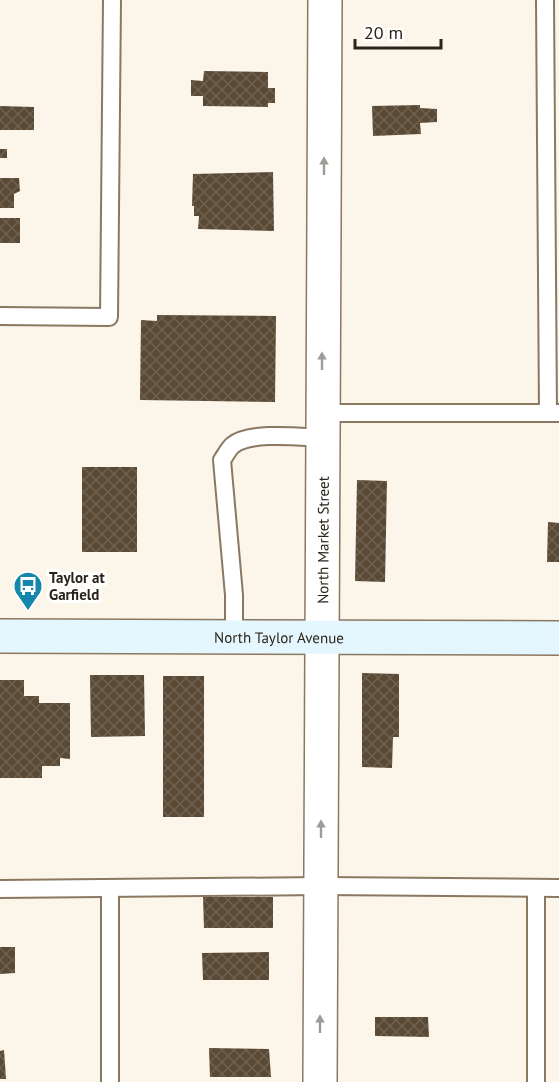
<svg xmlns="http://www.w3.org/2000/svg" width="559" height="1082" font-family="'PT Sans',sans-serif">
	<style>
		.building { fill: url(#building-cross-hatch) }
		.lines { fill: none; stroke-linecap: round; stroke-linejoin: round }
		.lane-casing { stroke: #8a7861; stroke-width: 20 }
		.street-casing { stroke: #8a7861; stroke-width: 36 }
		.secondary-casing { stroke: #8a7861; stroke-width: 36 }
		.lane { stroke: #fff; stroke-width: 16 }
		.street { stroke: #fff; stroke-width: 33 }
		.secondary { stroke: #e4f6fe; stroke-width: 33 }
		.oneway { fill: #9f9c98 }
		.labels { text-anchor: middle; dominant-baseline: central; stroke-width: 6; stroke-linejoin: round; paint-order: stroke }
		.street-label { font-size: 15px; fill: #2a2319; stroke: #fff }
		.poi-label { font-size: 15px; font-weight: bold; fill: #2a2319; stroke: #fff; text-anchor: start }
	</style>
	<defs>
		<pattern id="building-cross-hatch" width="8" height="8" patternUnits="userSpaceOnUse" patternTransform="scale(1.5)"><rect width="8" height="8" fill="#5a4a35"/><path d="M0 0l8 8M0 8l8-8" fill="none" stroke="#6e6150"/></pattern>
	</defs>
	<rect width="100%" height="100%" fill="#fcf5ea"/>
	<g class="building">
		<polygon points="204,71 268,72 268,88 275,88 275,103 268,103 268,107 203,106 203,96 191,96 191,80 203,81"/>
		<polygon points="420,105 420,108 437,109 437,122 420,123 421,134 373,136 372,106"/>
		<polygon points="0,106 34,107 34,130 0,130"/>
		<rect x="0" y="149" width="7" height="9"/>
		<polygon points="273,172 274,231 198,229 199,216 194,216 194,206 192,206 193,174"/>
		<polygon points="0,178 19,178 20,191 14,194 14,208 0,208"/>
		<rect x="0" y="218" width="20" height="25"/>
		<polygon points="157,315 276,316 275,402 140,400 141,320 157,321"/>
		<rect x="82" y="467" width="55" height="85"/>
		<polygon points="357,480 387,481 385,582 355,581"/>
		<polygon points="548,522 559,523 559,562 547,562"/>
		<polygon points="362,673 399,674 399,737 393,737 392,768 362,767"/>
		<polygon points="90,675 144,675 145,736 91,737"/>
		<rect x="163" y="676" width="41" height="141"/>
		<polygon points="0,680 24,680 24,696 39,696 39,703 70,703 70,759 60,758 60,766 42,766 42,778 0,778"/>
		<polygon points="203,897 273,897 273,928 204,928"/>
		<polygon points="0,947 15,947 15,973 0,974"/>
		<polygon points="269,952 269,980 203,980 202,953"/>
		<polygon points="375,1017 428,1017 429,1037 375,1036"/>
		<polygon points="209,1048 269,1049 271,1077 210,1077"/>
		<polygon points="4,1050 6,1079 0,1079 0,1051"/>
	</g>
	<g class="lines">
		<g class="lane-casing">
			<g id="lane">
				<polyline points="545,0 548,413"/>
				<polyline points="0,316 109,317 112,0"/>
				<polyline points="322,413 558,413"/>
				<path d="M234,637V595L222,460C225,456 229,448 233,445C250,431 301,437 322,438"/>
				<polyline points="536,888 536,1082"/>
				<polyline points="0,889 321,886 559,888"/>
				<polyline points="110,1082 110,888"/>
			</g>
		</g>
		<g class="street-casing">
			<g id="street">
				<path id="s1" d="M320,1082L325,0"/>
			</g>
		</g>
		<g class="secondary-casing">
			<g id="secondary">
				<path id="s2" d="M0,636L559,638"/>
			</g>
		</g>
		<use href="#lane" class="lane"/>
		<use href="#street" class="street"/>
		<use href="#secondary" class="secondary"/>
	</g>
	<defs><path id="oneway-solid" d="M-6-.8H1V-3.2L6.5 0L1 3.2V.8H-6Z" transform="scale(1.5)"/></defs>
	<g class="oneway">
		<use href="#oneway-solid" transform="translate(324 166) rotate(-90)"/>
		<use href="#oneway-solid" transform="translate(322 361) rotate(-90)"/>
		<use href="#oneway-solid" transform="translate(321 829) rotate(-90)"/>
		<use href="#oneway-solid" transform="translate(320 1024) rotate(-90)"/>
	</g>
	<defs>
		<g id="bus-pin" transform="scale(1.5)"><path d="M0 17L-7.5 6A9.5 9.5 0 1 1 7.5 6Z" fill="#1587ad" stroke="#fff"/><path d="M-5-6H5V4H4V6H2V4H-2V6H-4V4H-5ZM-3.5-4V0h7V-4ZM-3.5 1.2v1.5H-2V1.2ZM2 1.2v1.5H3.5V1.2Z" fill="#fff"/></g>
	</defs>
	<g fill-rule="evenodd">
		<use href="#bus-pin" x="28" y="586"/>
	</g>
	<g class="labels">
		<g class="street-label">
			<text stroke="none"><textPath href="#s1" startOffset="542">North Market Street</textPath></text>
			<text stroke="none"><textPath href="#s2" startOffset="279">North Taylor Avenue</textPath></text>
		</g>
		<g class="poi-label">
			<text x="49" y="577">Taylor at<tspan x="49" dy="17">Garfield</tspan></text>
		</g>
	</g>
	<path d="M355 39v9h86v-9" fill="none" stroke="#2a2319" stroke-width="3"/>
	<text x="364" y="39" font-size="18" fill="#2a2319" stroke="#ffffff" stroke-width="4.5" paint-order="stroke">20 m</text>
</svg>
